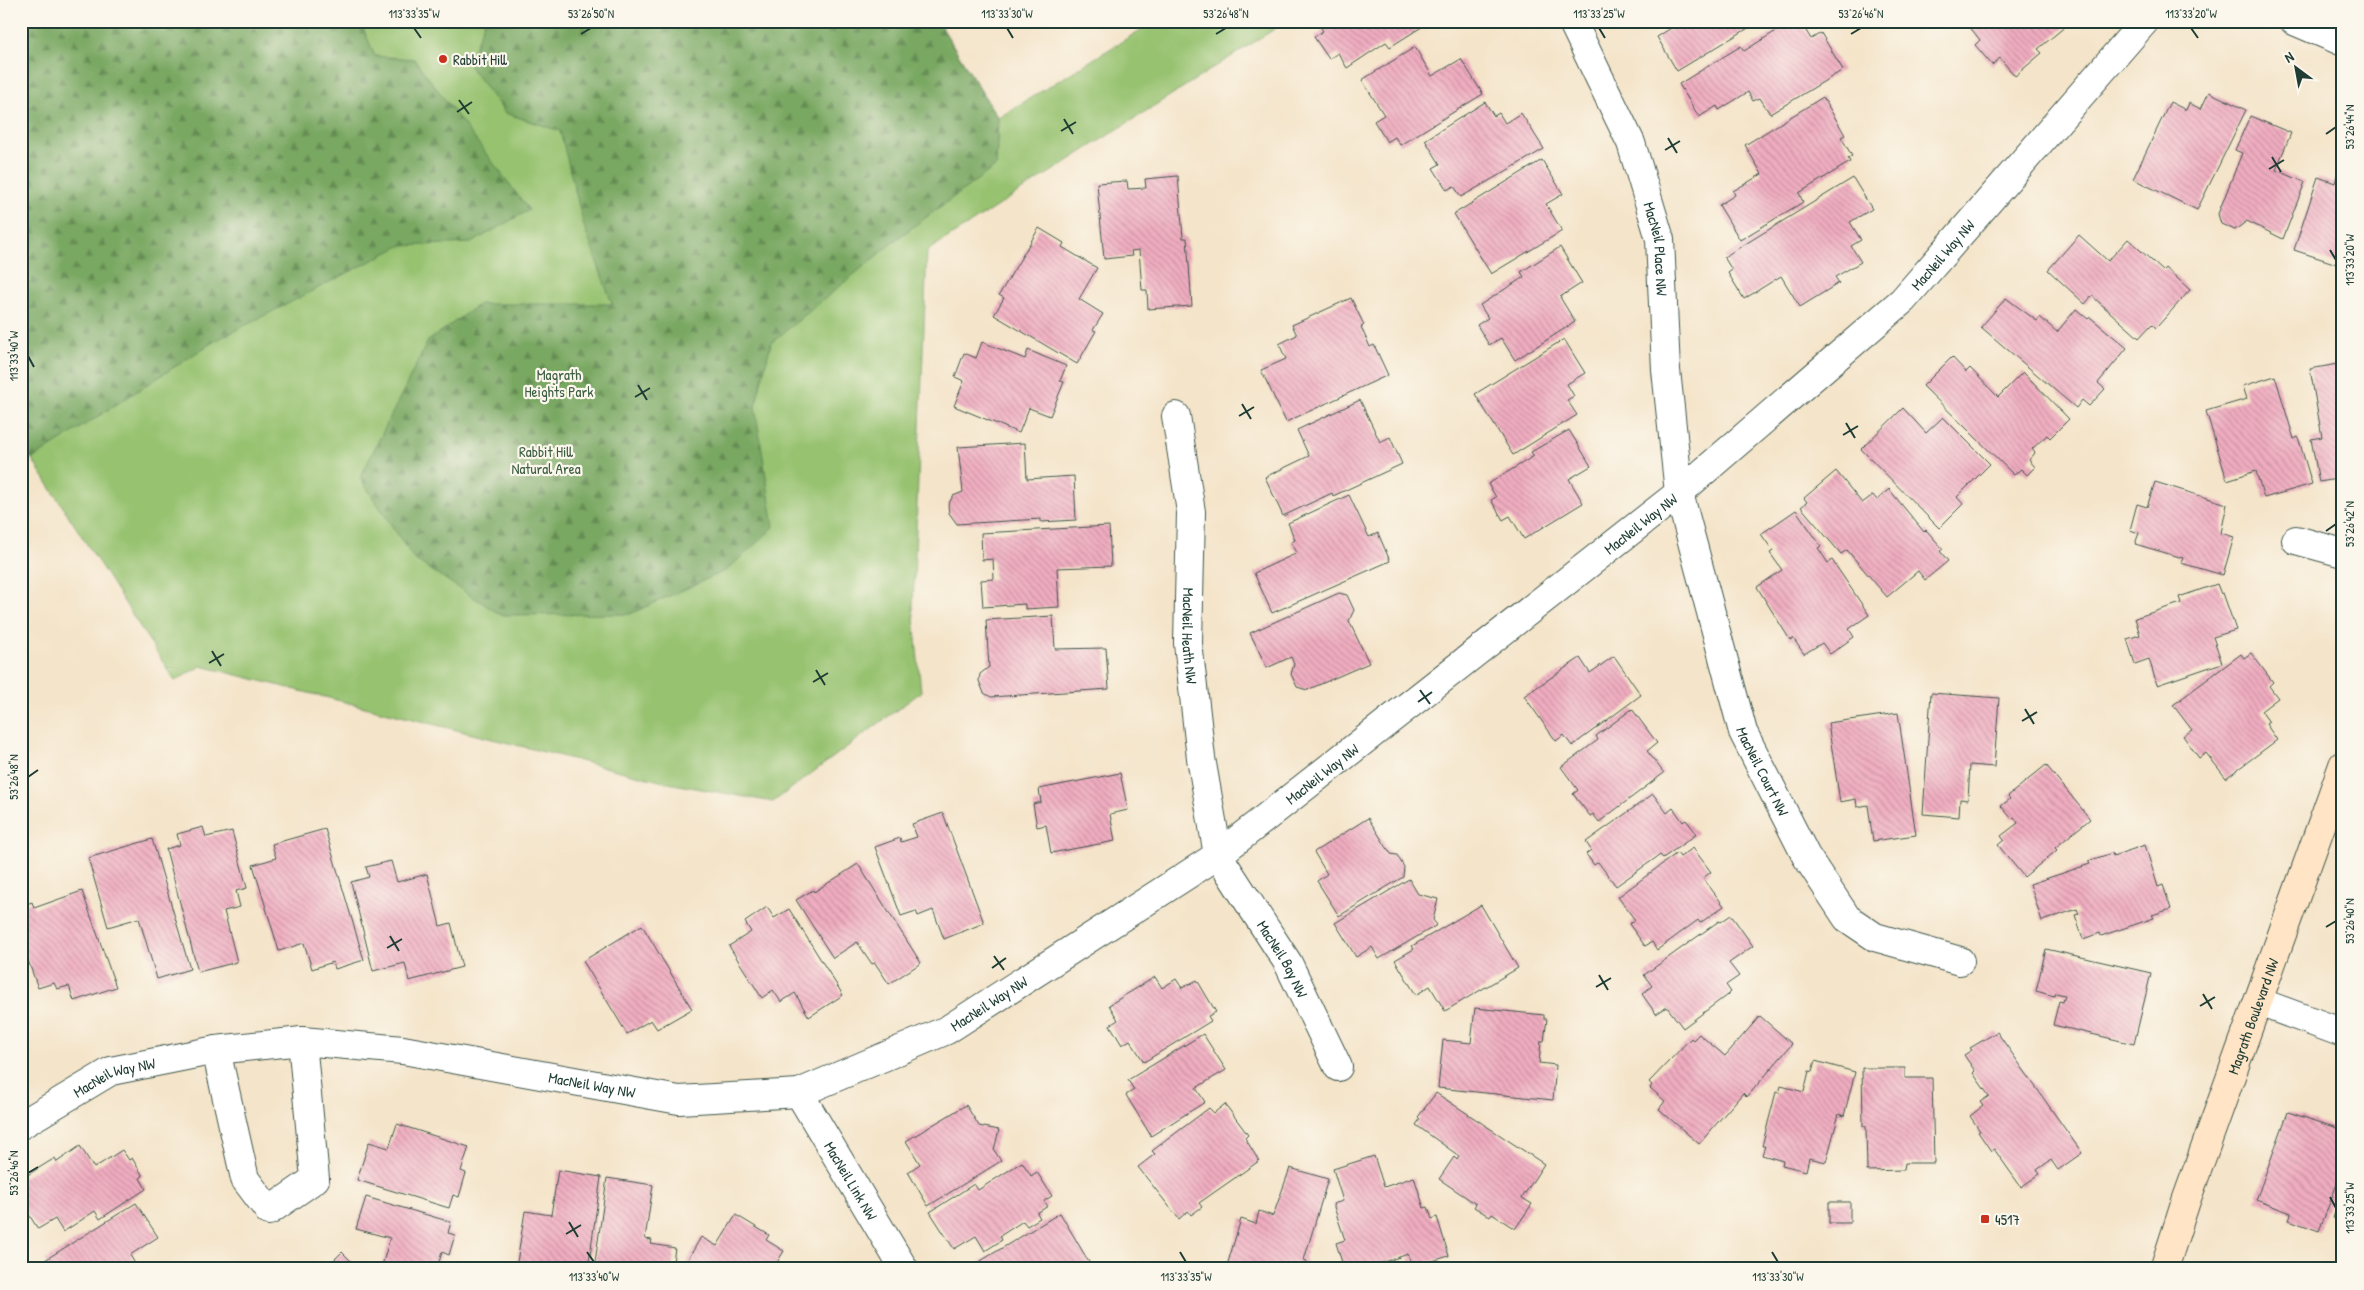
<svg xmlns="http://www.w3.org/2000/svg" width="2364" height="1290" font-family="'Patrick Hand',sans-serif">
	<style>
		.green { fill: #97c270; stroke: #5b8052 }
		.forest { fill: url(#forest-firs); stroke: #4c724b }
		.building { fill: url(#building-back-hatch) }
		.lines { fill: none; stroke-linecap: round; stroke-linejoin: round }
		.street-casing { stroke: #3f564a; stroke-width: 30 }
		.secondary-casing { stroke: #3f564a; stroke-width: 30 }
		.street { stroke: #fff; stroke-width: 28 }
		.secondary { stroke: #ffe4c6; stroke-width: 28 }
		.ticks { fill: none; stroke: #1f3d34; stroke-width: 2 }
		.poi-dot { fill: #c8321e; stroke: #fbf7ec; stroke-width: 2 }
		.labels { text-anchor: middle; dominant-baseline: central; stroke-width: 4.5; stroke-linejoin: round; paint-order: stroke }
		.poi-label { font-size: 15px; fill: #1f3d34; stroke: #fbf7ec; text-anchor: start }
		.street-label { font-size: 15px; fill: #1f3d34; stroke: #fbf7ec }
		.park-label { font-size: 15px; fill: #3d5e43; stroke: #fbf7ec }
		.neatline { fill: none; stroke: #1f3d34; stroke-width: 2 }
		.ticks-label { font-size: 12px; text-anchor: middle; fill: #1f3d34 }
	</style>
	<defs>
		<pattern id="forest-firs" width="22" height="20" patternUnits="userSpaceOnUse" patternTransform="scale(1.25)"><rect width="22" height="20" fill="#79a862"/><path d="M5 1l3.5 6h-7zM16 11l3.5 6h-7z" fill="#638a52"/></pattern>
		<pattern id="building-back-hatch" width="6" height="6" patternUnits="userSpaceOnUse" patternTransform="scale(1.25)"><rect width="6" height="6" fill="#f1adc1"/><path d="M-1 5l2 2M0 0l6 6M5-1l2 2" fill="none" stroke="#c38e9e"/></pattern>
	</defs>
	<rect width="100%" height="100%" fill="#fbf7ec"/>
	<filter id="ink" filterUnits="userSpaceOnUse"><feTurbulence type="fractalNoise" baseFrequency=".02" numOctaves="2"/><feDisplacementMap in="SourceGraphic" scale="10" xChannelSelector="R" yChannelSelector="G"/><feConvolveMatrix kernelMatrix="1 2 1 2 8 2 1 2 1" color-interpolation-filters="sRGB"/></filter>
	<filter id="wash" filterUnits="userSpaceOnUse"><feTurbulence type="fractalNoise" baseFrequency=".0096" numOctaves="4" result="noise"/><feDisplacementMap in="SourceGraphic" scale="20" xChannelSelector="R" yChannelSelector="G"/><feGaussianBlur stdDeviation="1.12" result="paint"/><feColorMatrix in="noise" values="0 0 0 0 0 0 0 0 0 0 0 0 0 0 0 0 0 1.4 0 .05"/><feComposite in="paint" operator="in"/></filter>
	<g filter="url(#wash)">
		<rect width="100%" height="100%" fill="#f4e4c9"/>
		<polygon class="green" points="21,21 938,21 998,118 1155,21 1287,21 927,251 913,606 921,692 773,802 668,783 201,666 175,681 21,442"/>
		<g class="forest">
			<polygon points="21,21 360,21 375,56 414,59 529,210 471,243 400,246 213,342 32,459 21,442"/>
			<polygon points="485,21 938,21 998,119 996,166 898,238 771,343 755,407 774,527 727,570 630,614 501,615 414,559 360,478 428,341 479,304 612,304 584,226 560,131 505,113 468,64"/>
		</g>
		<g id="blocks">
			<g class="building">
				<polygon points="1317,21 1427,21 1428,23 1390,47 1386,42 1347,68 1338,53 1329,59 1314,37 1323,31"/>
				<polygon points="1682,21 1760,21 1677,71 1657,37"/>
				<polygon points="1792,21 1800,21 1811,39 1821,33 1843,70 1770,114 1760,98 1753,101 1748,92 1719,110 1717,106 1699,117 1679,84 1741,46 1744,51"/>
				<polygon points="1965,21 2064,21 2067,25 2038,49 2042,53 2015,76 2000,58 1992,65 1975,45 1980,40"/>
				<polygon points="1415,47 1432,76 1461,59 1483,94 1400,145 1395,137 1387,142 1374,121 1384,115 1362,80"/>
				<polygon points="2209,92 2246,110 2197,210 2133,179 2170,102 2186,110 2189,103 2201,109"/>
				<polygon points="1823,97 1845,135 1841,137 1852,156 1848,158 1850,162 1799,193 1803,202 1740,240 1719,205 1735,195 1733,191 1762,174 1745,145"/>
				<polygon points="1485,102 1494,116 1499,113 1505,123 1521,113 1544,149 1461,197 1454,186 1447,190 1433,168 1440,164 1425,140"/>
				<polygon points="2250,116 2291,133 2276,170 2305,182 2283,239 2247,221 2235,230 2221,224 2218,214 2242,153 2235,150"/>
				<polygon points="1542,160 1563,194 1546,204 1562,231 1491,274 1454,214"/>
				<polygon points="2338,172 2343,173 2343,266 2294,250 2318,177 2335,183"/>
				<polygon points="1178,176 1183,238 1187,238 1192,306 1148,309 1147,290 1142,290 1139,250 1131,251 1132,256 1104,259 1097,183 1127,181 1128,189 1146,188 1145,179"/>
				<polygon points="1853,178 1872,209 1850,222 1861,240 1851,246 1861,262 1835,277 1839,283 1800,307 1781,276 1744,299 1728,273 1732,270 1724,257"/>
				<polygon points="1039,228 1064,243 1062,247 1097,268 1079,299 1103,314 1093,330 1096,331 1077,364 994,315 1004,298 999,295"/>
				<polygon points="2079,235 2108,261 2128,239 2163,271 2166,268 2190,290 2156,328 2152,324 2139,338 2092,296 2085,304 2048,270"/>
				<polygon points="1560,247 1582,283 1560,297 1575,322 1515,360 1501,338 1489,345 1477,325 1488,318 1480,305 1524,277 1521,272"/>
				<polygon points="1351,298 1364,325 1361,327 1370,347 1374,345 1388,375 1286,422 1261,370 1286,359 1279,344 1297,335 1292,325"/>
				<polygon points="2006,298 2037,321 2040,317 2057,332 2076,309 2088,319 2090,317 2127,348 2098,383 2105,389 2089,406 2082,400 2076,408 1981,327"/>
				<polygon points="1564,339 1585,373 1567,384 1574,396 1567,400 1577,415 1513,455 1475,394"/>
				<polygon points="982,342 1025,359 1028,350 1066,366 1060,381 1064,382 1050,416 1029,408 1019,433 954,406 964,381 955,377 964,353 976,358"/>
				<polygon points="1952,357 1966,372 1970,368 1998,397 2023,372 2069,419 2050,438 2047,435 2032,449 2035,453 2029,460 2035,467 2027,475 2021,469 2014,475 1923,386"/>
				<polygon points="2343,363 2343,478 2319,482 2311,439 2322,437 2310,369"/>
				<polygon points="2275,376 2294,439 2298,437 2312,484 2264,498 2256,471 2227,480 2206,411 2247,399 2243,386"/>
				<polygon points="1360,400 1380,442 1390,437 1402,464 1333,496 1332,493 1283,516 1265,477 1309,456 1297,430"/>
				<polygon points="1903,408 1926,433 1943,417 1990,464 1957,497 1963,504 1939,528 1861,449"/>
				<polygon points="1569,430 1591,466 1569,479 1583,503 1524,539 1510,516 1503,520 1491,500 1496,497 1488,484 1534,456 1531,452"/>
				<polygon points="1025,443 1027,479 1074,476 1076,520 1041,522 1041,519 957,524 949,513 948,505 953,496 963,492 958,447"/>
				<polygon points="1836,471 1862,503 1873,495 1877,500 1889,489 1924,532 1926,530 1943,549 1940,551 1948,561 1925,580 1918,571 1887,597 1847,550 1841,554 1801,507 1807,502 1804,498"/>
				<polygon points="2155,482 2227,504 2221,533 2234,537 2223,575 2181,563 2183,558 2135,544 2139,533 2130,530 2137,504 2147,507"/>
				<polygon points="1349,495 1369,537 1378,533 1390,561 1272,613 1254,573 1297,553 1291,542 1295,540 1288,523"/>
				<polygon points="1796,510 1821,546 1818,548 1828,563 1832,560 1869,615 1849,629 1854,637 1830,654 1822,643 1804,654 1793,638 1790,640 1757,587 1782,570 1770,553 1773,551 1761,534"/>
				<polygon points="1109,526 1111,566 1057,568 1059,607 1025,609 1025,604 983,607 981,580 994,579 993,559 982,560 981,533"/>
				<polygon points="2217,584 2221,594 2223,593 2236,630 2213,637 2222,663 2157,685 2149,659 2135,664 2127,639 2140,635 2135,618 2181,603 2179,597"/>
				<polygon points="1339,593 1347,595 1354,610 1349,621 1369,663 1307,690 1297,687 1291,674 1294,664 1291,657 1267,668 1250,633"/>
				<polygon points="1053,616 1055,649 1106,648 1109,689 991,697 984,693 979,681 980,674 989,667 986,620"/>
				<polygon points="2251,653 2273,682 2269,686 2278,698 2261,711 2269,722 2266,724 2277,740 2226,778 2206,753 2199,758 2183,736 2192,730 2173,705 2241,654 2244,658"/>
				<polygon points="1614,656 1641,695 1572,746 1564,735 1556,741 1524,696 1580,658 1590,673"/>
				<polygon points="1931,693 1999,698 1994,767 1970,765 1968,800 1960,799 1959,817 1923,814"/>
				<polygon points="1632,709 1657,743 1647,751 1664,773 1599,822 1593,814 1590,816 1573,794 1578,790 1561,767 1598,740 1596,736"/>
				<polygon points="1898,713 1916,835 1873,841 1868,805 1857,807 1856,799 1840,802 1828,723"/>
				<polygon points="2046,765 2090,819 2055,848 2057,850 2024,877 1998,845 2004,840 2001,836 2018,823 2014,817 2012,819 2001,806 2010,799 2008,796"/>
				<polygon points="1120,773 1128,810 1110,814 1115,841 1051,853 1046,825 1037,827 1033,804 1041,802 1039,789"/>
				<polygon points="1653,794 1667,813 1673,808 1683,822 1686,820 1697,834 1663,858 1660,855 1616,886 1598,862 1594,865 1586,854 1591,850 1586,842"/>
				<polygon points="943,813 984,923 944,939 933,910 918,916 916,911 901,916 875,847 900,838 901,842 917,837 912,824"/>
				<polygon points="1368,818 1391,854 1397,855 1404,867 1403,877 1339,916 1317,881 1327,874 1314,852"/>
				<polygon points="203,827 206,837 232,831 247,888 236,891 240,907 224,911 237,962 198,972 166,849 180,845 177,834"/>
				<polygon points="325,829 364,960 335,969 333,962 312,969 304,943 279,951 253,865 276,858 272,844"/>
				<polygon points="152,839 190,969 157,979 139,918 108,927 88,858"/>
				<polygon points="2145,845 2158,887 2163,885 2171,909 2152,915 2154,918 2101,936 2100,933 2083,939 2075,915 2079,914 2077,909 2042,921 2030,884 2090,864 2088,861 2112,853 2113,856"/>
				<polygon points="1693,848 1711,872 1703,878 1724,906 1700,923 1698,920 1657,950 1652,942 1645,946 1629,924 1635,920 1618,897 1677,853 1680,857"/>
				<polygon points="391,861 397,882 427,874 440,926 451,923 462,967 409,981 405,963 373,971 351,882 369,877 366,867"/>
				<polygon points="858,864 921,963 889,984 875,963 872,964 857,942 833,958 796,900 813,890 814,892"/>
				<polygon points="1409,879 1418,894 1438,899 1433,920 1437,925 1379,959 1372,947 1356,957 1335,923"/>
				<polygon points="82,891 116,987 74,1001 69,986 57,989 54,983 38,988 21,941 21,906 32,902 34,908"/>
				<polygon points="1481,905 1518,968 1445,1011 1430,986 1416,995 1395,960 1414,949 1412,946"/>
				<polygon points="767,907 774,918 789,909 843,995 809,1017 795,993 781,1002 773,990 762,998 729,946 751,932 745,922"/>
				<polygon points="1731,915 1753,946 1729,963 1739,976 1726,985 1731,992 1683,1028 1667,1007 1656,1014 1642,994 1652,986 1644,975 1719,921 1721,922"/>
				<polygon points="642,925 692,1009 657,1029 651,1020 627,1034 583,961"/>
				<polygon points="2046,949 2151,973 2134,1044 2053,1025 2059,1001 2063,1002 2065,995 2055,993 2054,996 2036,991"/>
				<polygon points="1155,977 1162,988 1176,979 1182,988 1197,980 1216,1012 1208,1016 1211,1021 1144,1062 1130,1040 1122,1045 1110,1025 1118,1020 1109,1005"/>
				<polygon points="1475,1008 1544,1015 1544,1019 1547,1019 1544,1041 1541,1041 1539,1063 1556,1065 1553,1100 1438,1088 1443,1040 1471,1043"/>
				<polygon points="1760,1016 1792,1044 1747,1097 1743,1093 1699,1144 1659,1109 1665,1101 1650,1088 1652,1085 1649,1082 1691,1038 1693,1040 1699,1034 1725,1056"/>
				<polygon points="1997,1032 2082,1153 2058,1170 2051,1160 2037,1170 2040,1174 2021,1187 1994,1149 1991,1151 1978,1132 1980,1131 1970,1116 1983,1106 1980,1102 1989,1096 1973,1073 1975,1071 1964,1055 1972,1050 1970,1048"/>
				<polygon points="1203,1034 1226,1070 1196,1088 1205,1102 1151,1136 1126,1095 1134,1090 1128,1080"/>
				<polygon points="1815,1061 1855,1072 1844,1116 1839,1114 1826,1162 1809,1158 1806,1171 1782,1165 1783,1161 1762,1155 1765,1146 1762,1146 1776,1092 1779,1093 1781,1086 1804,1092 1809,1071 1812,1072"/>
				<polygon points="1862,1068 1905,1068 1905,1078 1932,1078 1934,1163 1905,1163 1904,1170 1867,1171 1866,1126 1863,1126"/>
				<polygon points="1436,1093 1544,1164 1522,1198 1532,1204 1515,1229 1492,1214 1490,1217 1474,1207 1476,1204 1439,1179 1454,1157 1457,1160 1459,1156 1416,1125 1420,1119 1418,1117"/>
				<polygon points="1225,1104 1248,1135 1245,1138 1259,1161 1199,1203 1202,1207 1191,1215 1188,1211 1179,1219 1138,1167 1155,1154 1152,1151 1209,1108 1214,1113"/>
				<polygon points="966,1105 979,1126 999,1130 994,1150 1001,1161 928,1206 908,1172 920,1164 906,1141"/>
				<polygon points="2288,1112 2343,1130 2343,1168 2319,1231 2289,1220 2291,1213 2256,1200"/>
				<polygon points="397,1124 469,1147 461,1171 466,1173 459,1197 453,1195 449,1208 357,1180 369,1142 389,1148"/>
				<polygon points="80,1146 94,1168 122,1150 129,1160 132,1158 143,1176 140,1178 146,1189 100,1219 95,1211 63,1232 55,1219 38,1229 21,1202 21,1179 55,1158 57,1162"/>
				<polygon points="1374,1156 1384,1187 1414,1177 1424,1208 1428,1207 1432,1219 1437,1217 1449,1256 1412,1267 1408,1254 1376,1265 1377,1269 1344,1269 1336,1243 1345,1240 1333,1204 1343,1201 1333,1169"/>
				<polygon points="1022,1162 1031,1176 1037,1172 1052,1196 1044,1201 1048,1206 1037,1213 1040,1218 1027,1226 1023,1221 1000,1236 1002,1240 985,1251 976,1236 954,1249 930,1212 974,1184 978,1190"/>
				<polygon points="1290,1168 1328,1179 1304,1260 1307,1261 1305,1269 1226,1269 1241,1219 1256,1224 1259,1211 1273,1216"/>
				<polygon points="558,1170 601,1177 588,1269 516,1269 525,1211 551,1215"/>
				<polygon points="607,1178 653,1185 645,1239 652,1240 651,1244 675,1248 672,1269 594,1269"/>
				<polygon points="2343,1191 2343,1222 2333,1218"/>
				<polygon points="366,1197 451,1222 448,1233 455,1235 449,1255 442,1252 437,1269 381,1269 390,1238 356,1229"/>
				<rect x="1829" y="1202" width="21" height="21"/>
				<polygon points="136,1203 158,1237 130,1255 138,1269 50,1269 45,1260"/>
				<polygon points="1060,1213 1093,1269 971,1269 980,1263 979,1262"/>
				<polygon points="736,1215 769,1235 766,1240 784,1251 773,1269 683,1268 701,1237 717,1246"/>
				<polygon points="342,1252 358,1268 361,1265 365,1269 325,1269"/>
			</g>
		</g>
	</g>
	<g filter="url(#ink)">
		<use href="#blocks" fill-opacity="0" stroke="#3f564a" stroke-width="1"/>
		<g class="lines">
			<g class="street-casing">
				<g id="street">
					<path id="s1" d="M1572,21L1631,143L1660,239L1666,370L1679,493L1743,732L1806,856L1847,918L1875,937L1960,961"/>
					<polyline points="2294,21 2343,42"/>
					<path id="s2" d="M1176,416L1191,512L1188,643L1201,758L1218,855L1288,963L1338,1067"/>
					<polyline points="2296,540 2343,553"/>
					<polyline points="2259,1002 2343,1033"/>
					<polyline points="216,1050 245,1179 269,1211 315,1179 302,1041"/>
					<path id="s3" d="M799,1093L904,1269"/>
					<path id="s4" d="M21,1125L111,1071L216,1050L302,1041L403,1050L679,1100L799,1093L947,1030L1218,855L1679,493L1903,300L2145,21"/>
				</g>
			</g>
			<g class="secondary-casing">
				<g id="secondary">
					<path id="s5" d="M2164,1269L2186,1201L2343,765"/>
				</g>
			</g>
			<use href="#street" class="street"/>
			<use href="#secondary" class="secondary"/>
		</g>
	</g>
	<path class="ticks" d="M414,28L421,38M1007,28L1013,38M1599,28L1605,38M2191,28L2198,38M581,34L591,28M1216,34L1226,28M1851,34L1861,28M459,100L469,114M457,112L472,102M1064,119L1073,134M1061,131L1076,122M2326,134L2336,127M1668,138L1677,153M1665,150L1680,141M2272,157L2281,172M2269,169L2284,160M2330,250L2336,260M28,356L34,367M638,385L647,400M635,397L650,388M1242,404L1251,419M1239,416L1254,407M1846,423L1855,438M1843,435L1858,426M2326,531L2336,524M212,651L221,666M209,663L224,654M816,670L825,685M813,682L828,673M1420,690L1430,704M1418,702L1432,692M2025,709L2034,724M2022,721L2037,712M28,777L38,770M2326,927L2336,921M390,936L399,951M387,948L402,939M994,956L1004,970M992,968L1006,958M1599,975L1608,990M1596,987L1611,978M2203,994L2212,1009M2200,1006L2215,997M28,1173L38,1167M2330,1197L2336,1208M569,1222L578,1237M566,1234L581,1225M587,1252L594,1262M1180,1252L1186,1262M1772,1252L1778,1262"/>
	<g class="poi-dot">
		<circle cx="443" cy="59" r="5"/>
		<rect x="1980" y="1214" width="10" height="10" rx="2.5"/>
	</g>
	<g class="labels">
		<g class="poi-label">
			<text x="453" y="59">Rabbit Hill</text>
			<text x="1995" y="1219">4517</text>
		</g>
		<g class="street-label">
			<text stroke="none"><textPath href="#s1" startOffset="245">MacNeil Place NW</textPath></text>
			<text stroke="none"><textPath href="#s4" startOffset="2226">MacNeil Way NW</textPath></text>
			<text stroke="none"><textPath href="#s4" startOffset="1821">MacNeil Way NW</textPath></text>
			<text stroke="none"><textPath href="#s2" startOffset="221">MacNeil Heath NW</textPath></text>
			<text stroke="none"><textPath href="#s1" startOffset="782">MacNeil Court NW</textPath></text>
			<text stroke="none"><textPath href="#s4" startOffset="1416">MacNeil Way NW</textPath></text>
			<text stroke="none"><textPath href="#s2" startOffset="565">MacNeil Bay NW</textPath></text>
			<text stroke="none"><textPath href="#s4" startOffset="1011">MacNeil Way NW</textPath></text>
			<text stroke="none"><textPath href="#s5" startOffset="268">Magrath Boulevard NW</textPath></text>
			<text stroke="none"><textPath href="#s4" startOffset="106">MacNeil Way NW</textPath></text>
			<text stroke="none"><textPath href="#s4" startOffset="592">MacNeil Way NW</textPath></text>
			<text stroke="none"><textPath href="#s3" startOffset="102">MacNeil Link NW</textPath></text>
		</g>
		<g class="park-label">
			<text x="559" y="374">Magrath<tspan x="559" dy="17">Heights Park</tspan></text>
			<text x="546" y="451">Rabbit Hill<tspan x="546" dy="17">Natural Area</tspan></text>
		</g>
	</g>
	<rect width="2364" height="1290" fill="none" stroke="#fbf7ec" stroke-width="55"/>
	<g transform="translate(2296 68) rotate(328)" stroke="#fbf7ec" stroke-width="4" paint-order="stroke">
	<path d="M0-4L9 19L0 12L-9 19Z" fill="#1f3d34"/>
	<text y="-8" font-size="14" font-weight="bold" text-anchor="middle" fill="#1f3d34">N</text>
	</g>
	<rect x="28" y="28" width="2308" height="1234" class="neatline"/>
	<g class="ticks-label">
		<text x="414" y="18">113°33'35"W</text>
		<text x="591" y="18">53°26'50"N</text>
		<text x="1007" y="18">113°33'30"W</text>
		<text x="1226" y="18">53°26'48"N</text>
		<text x="1599" y="18">113°33'25"W</text>
		<text x="1861" y="18">53°26'46"N</text>
		<text x="2191" y="18">113°33'20"W</text>
		<text transform="translate(2350 127) rotate(-90)" y="4">53°26'44"N</text>
		<text transform="translate(2350 260) rotate(-90)" y="4">113°33'20"W</text>
		<text transform="translate(14 356) rotate(-90)" y="4">113°33'40"W</text>
		<text transform="translate(2350 524) rotate(-90)" y="4">53°26'42"N</text>
		<text transform="translate(14 777) rotate(-90)" y="4">53°26'48"N</text>
		<text transform="translate(2350 921) rotate(-90)" y="4">53°26'40"N</text>
		<text transform="translate(14 1173) rotate(-90)" y="4">53°26'46"N</text>
		<text transform="translate(2350 1208) rotate(-90)" y="4">113°33'25"W</text>
		<text x="594" y="1281">113°33'40"W</text>
		<text x="1186" y="1281">113°33'35"W</text>
		<text x="1778" y="1281">113°33'30"W</text>
	</g>
</svg>
